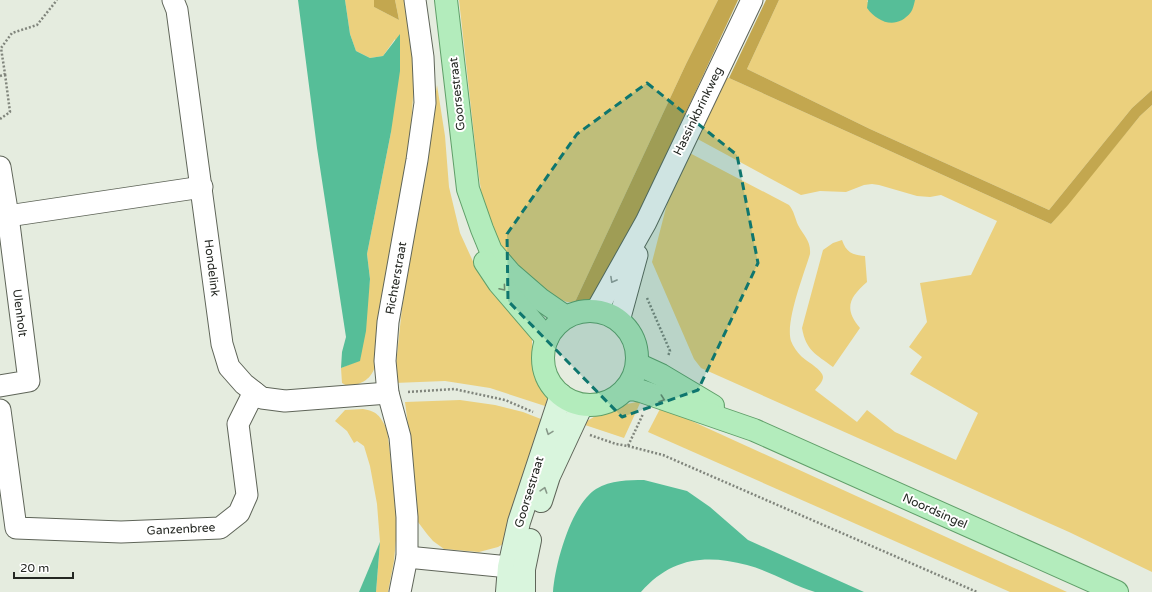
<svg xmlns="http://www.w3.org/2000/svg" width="1152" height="592" font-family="'Varela Round',sans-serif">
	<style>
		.green { fill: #ebd07d }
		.forest { fill: #c3a74f }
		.water { fill: #56be98 }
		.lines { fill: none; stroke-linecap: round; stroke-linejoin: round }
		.street-casing { stroke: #5f6559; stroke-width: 23 }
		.secondary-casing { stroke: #5f6559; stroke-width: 24 }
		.primary-casing { stroke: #609f69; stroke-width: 24 }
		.path { stroke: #80857c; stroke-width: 2.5; stroke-dasharray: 2 2; stroke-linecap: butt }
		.street { stroke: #fff; stroke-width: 21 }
		.secondary { stroke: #d9f5dd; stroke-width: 22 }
		.primary { stroke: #b3ecbc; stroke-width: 22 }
		.oneway { stroke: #9c9e9c }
		.oneway2 { stroke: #6c8a6f }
		.oneway3 { stroke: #889889 }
		.marked { fill: #0f766e; fill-opacity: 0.2; stroke: #0f766e; stroke-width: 3; stroke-dasharray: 8 5; stroke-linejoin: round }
		.labels { text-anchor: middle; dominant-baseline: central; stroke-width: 4; stroke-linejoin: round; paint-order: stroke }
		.street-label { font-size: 12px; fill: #242722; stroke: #fff }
	</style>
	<rect width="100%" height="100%" fill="#e5ecdf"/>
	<g class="green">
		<path d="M345,0H374V7L399,20L395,0H407L410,19L414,83L411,126L379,358C371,377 370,381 349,387L342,383L341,368L360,360L370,279L367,254L391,132L395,39L383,56L370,58L356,51L350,34Z"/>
		<polygon points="459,0 718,0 686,64 575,302 567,302 557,298 511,265 485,219 477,162"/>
		<polygon points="779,0 868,0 867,2 915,0 1152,0 1152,90 1132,108 1049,210 870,129 747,69"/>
		<path d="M720,77L729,78L1051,224L1140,116L1152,105V572L1069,532L701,368L694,359L652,262L668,200L675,168L684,150L789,205C794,211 795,218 798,225C804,236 811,241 810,254C804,274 785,322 791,341C793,346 797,352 801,356C806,361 823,370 823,377C823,382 818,386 815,390L857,422L867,410L895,432L956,460L978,413L910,374L922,357L909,347L927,322L920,283L971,275L997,221L941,195L930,197L917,196L879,185L872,184L864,185L846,192L820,191L801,195L692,136Z"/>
		<polygon points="437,85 445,136 449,187 460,233 476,268 495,296 532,335 532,357 539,377 550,390 545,406 490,388 445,381 394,383 402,308"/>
		<path d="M842,240C846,252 852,255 865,256L867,282C850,297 843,308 860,328L833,367C816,354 806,351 802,328L823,250L833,243Z"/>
		<polygon points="460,400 495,405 523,412 546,421 515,537 498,547 479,552 444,549 433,541 427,534 418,522 416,515 411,448 405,402"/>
		<polygon points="641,401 624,438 582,424 609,408"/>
		<polygon points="661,407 1067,592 1010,592 648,432"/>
		<path d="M363,409C377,411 380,416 387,429L398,518L394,561L388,592H376L380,542L377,504L370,466L364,446L357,441L354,443L347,431L335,421L345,410Z"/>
	</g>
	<g class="forest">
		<polygon points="374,0 395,0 399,20 374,7"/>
		<polygon points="718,0 738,0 604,289 587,303 575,302 686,64"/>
		<polygon points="766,0 779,0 747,69 870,129 1049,210 1132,108 1152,90 1152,105 1140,116 1068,205 1051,224 729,78"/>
	</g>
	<g class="water">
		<polygon points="298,0 345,0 350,34 356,51 370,58 383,56 400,34 400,71 391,132 367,254 370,279 366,331 360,361 341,368 342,352 346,337 317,148"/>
		<path d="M868,0H915C914,4 913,9 911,12C897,30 878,23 867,8Z"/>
		<path d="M644,480L687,491L710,507L748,540L864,592C852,592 826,592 815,592C792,585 770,571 747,565C705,554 671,558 641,592H553C555,564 571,505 596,489C611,480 628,480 644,480Z"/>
		<polygon points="380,542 376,592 359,592"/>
	</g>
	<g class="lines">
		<g class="street-casing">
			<g id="street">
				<polyline points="173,0 177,10 222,344 229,367 244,384 262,398 285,401 388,393"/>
				<polyline points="0,167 8,216 29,381 0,386"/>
				<polyline points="8,216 202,187"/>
				<polyline points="596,311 646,222 752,0"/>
				<polyline points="619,321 637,255"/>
				<polyline points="0,410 16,528 121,532 220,528 239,513 247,495 238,424 254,392"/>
				<polyline points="407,557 509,567"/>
				<polyline points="400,592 407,557 407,517 400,437 388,393 385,361 388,322 417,160 425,103 423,57 415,0"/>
			</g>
		</g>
		<g class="secondary-casing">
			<g id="secondary">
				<polyline points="541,501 549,476 582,405"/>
				<polyline points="507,592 509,567 519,522 561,395"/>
				<polyline points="524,592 524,569 530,540"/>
			</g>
		</g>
		<g class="primary-casing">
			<g id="primary">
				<polyline points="446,0 468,189 482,229 491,251 510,273 540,299 566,317"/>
				<polyline points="485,262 499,283 547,339"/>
				<circle cx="590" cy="358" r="47"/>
				<polyline points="637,364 661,375 713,406"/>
				<polyline points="625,390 633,389 641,391 754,430 1117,592"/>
			</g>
		</g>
		<g class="path">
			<polyline points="0,76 5,74 1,48 12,33 37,25 57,0"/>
			<polyline points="0,119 10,112 5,74"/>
			<polyline points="647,298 670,351 668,356"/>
			<polyline points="408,392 454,389 505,400 533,412"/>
			<polyline points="590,435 616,444 628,446 643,414"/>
			<polyline points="628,446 663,455 977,592"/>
		</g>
		<use href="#street" class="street"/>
		<use href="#secondary" class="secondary"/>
		<use href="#primary" class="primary"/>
	</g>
	<defs><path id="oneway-chevron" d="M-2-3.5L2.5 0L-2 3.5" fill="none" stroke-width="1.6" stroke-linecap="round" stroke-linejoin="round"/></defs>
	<use class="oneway" href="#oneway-chevron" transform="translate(613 280) rotate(119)"/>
	<g class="oneway2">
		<use href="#oneway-chevron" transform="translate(503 288) rotate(50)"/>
		<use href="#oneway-chevron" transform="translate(662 399) rotate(19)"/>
	</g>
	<g class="oneway3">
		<use href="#oneway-chevron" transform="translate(549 432) rotate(110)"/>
		<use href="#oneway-chevron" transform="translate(544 490) rotate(-72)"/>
	</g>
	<path class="marked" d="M647,83L737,155L758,263L698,390L622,417L508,301L507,234L577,134Z"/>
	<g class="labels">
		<g class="street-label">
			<text transform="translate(457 94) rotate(-96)">Goorsestraat</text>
			<text transform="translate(698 111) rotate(-64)">Hassinkbrinkweg</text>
			<text transform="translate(212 268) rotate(83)">Hondelink</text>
			<text transform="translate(396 278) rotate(-80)">Richterstraat</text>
			<text transform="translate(20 313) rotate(83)">Ulenholt</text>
			<text transform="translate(529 492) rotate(-73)">Goorsestraat</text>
			<text transform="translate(935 511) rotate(24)">Noordsingel</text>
			<text transform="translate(181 529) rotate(-3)">Ganzenbree</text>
		</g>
	</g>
	<path d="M14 572v6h59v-6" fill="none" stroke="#242722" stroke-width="2"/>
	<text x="20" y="572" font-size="12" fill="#242722" stroke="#ffffff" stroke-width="3" paint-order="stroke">20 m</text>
</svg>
